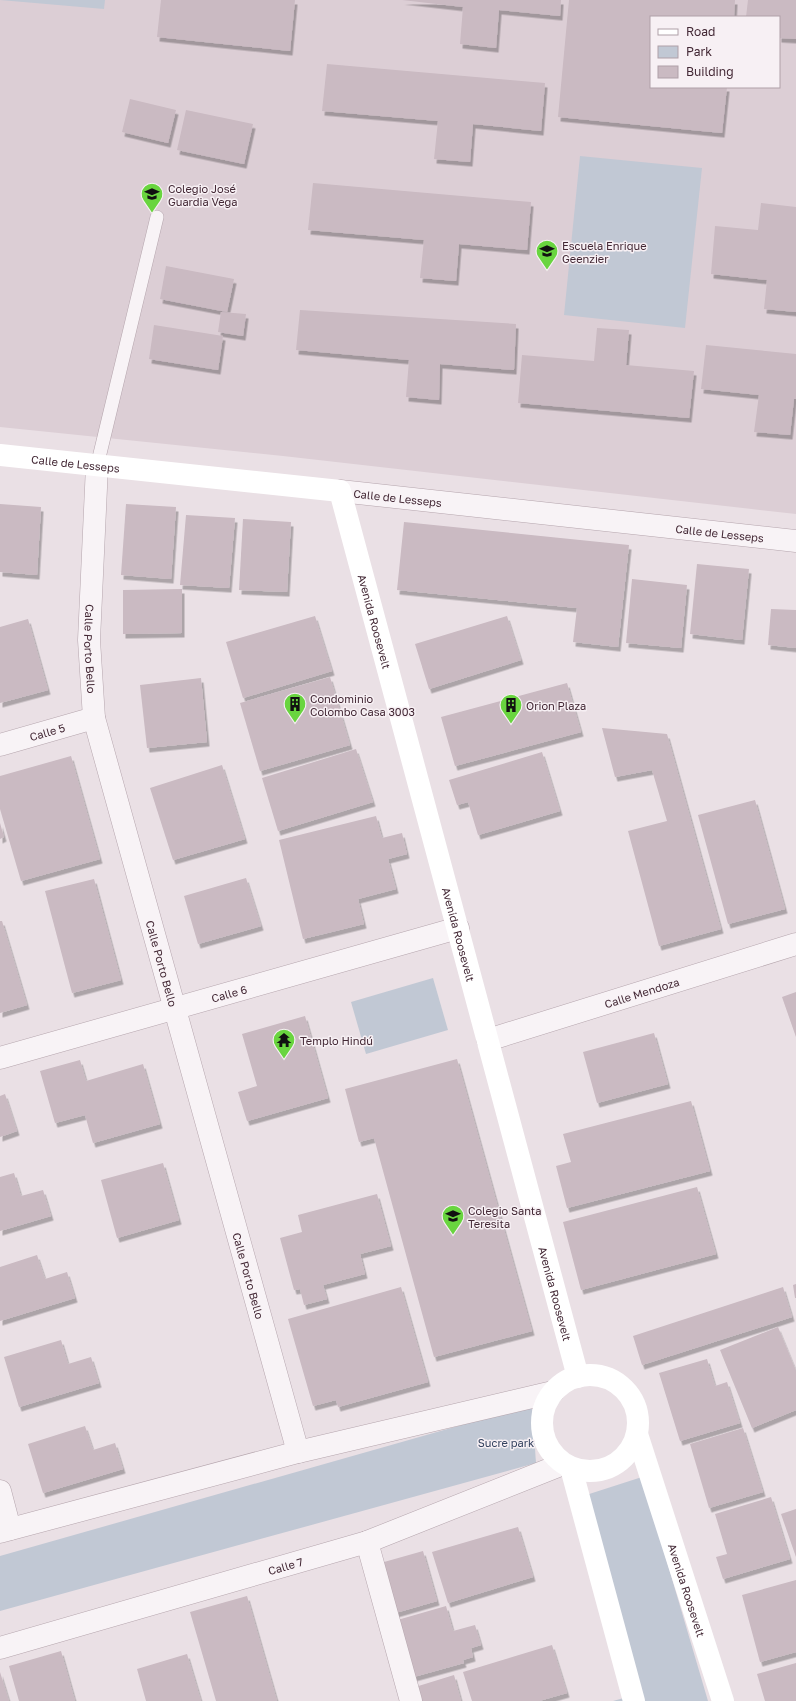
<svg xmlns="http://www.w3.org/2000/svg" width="796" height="1701" font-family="'Golos Text',sans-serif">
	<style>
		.built { fill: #dcced5; fill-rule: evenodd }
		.green { fill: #c1c8d4 }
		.building { fill: #cabac2; filter: url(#shadow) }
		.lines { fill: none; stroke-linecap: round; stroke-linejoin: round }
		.service-casing { stroke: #b5a5ad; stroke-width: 14 }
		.minor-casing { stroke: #b5a5ad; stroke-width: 23 }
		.tertiary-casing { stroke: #b5a5ad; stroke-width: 23 }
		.service { stroke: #f8f3f6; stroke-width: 13 }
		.minor { stroke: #f8f3f6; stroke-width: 22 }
		.tertiary { stroke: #f8f3f6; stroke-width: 22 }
		.secondary { stroke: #fff; stroke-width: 22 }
		.labels { text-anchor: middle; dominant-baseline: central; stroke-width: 3; stroke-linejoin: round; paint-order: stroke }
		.poi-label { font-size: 11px; fill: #432835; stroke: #f7f0f4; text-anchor: start }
		.street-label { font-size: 11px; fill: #432835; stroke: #f7f0f4 }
		.park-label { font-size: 11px; fill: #34425f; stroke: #f7f0f4 }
	</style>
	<defs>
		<filter id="shadow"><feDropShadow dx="2.5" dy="4.5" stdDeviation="0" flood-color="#0004"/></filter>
	</defs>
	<rect width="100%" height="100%" fill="#eae0e5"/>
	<path class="built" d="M0,0H796V514L283,456L0,427ZM651,17H779V87H651Z"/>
	<g class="green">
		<polygon points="0,0 105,0 104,9"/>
		<polygon points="580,156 702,168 685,328 564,315"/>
		<polygon points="433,978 448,1030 366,1054 351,1002"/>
		<polygon points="532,1405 536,1463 0,1611 0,1556"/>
		<polygon points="642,1477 708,1701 613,1701 638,1694 583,1496"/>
	</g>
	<g class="building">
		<polygon points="161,0 295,0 290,51 157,37"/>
		<polygon points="402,0 561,0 560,16 499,10 496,48 460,44 463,7"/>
		<polygon points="569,0 735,0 734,17 651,17 651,87 727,87 722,133 558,117"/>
		<polygon points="748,0 796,0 796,39 779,38 779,17 746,17"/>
		<polygon points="327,64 545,83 541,131 473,124 470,162 434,159 438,121 322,111"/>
		<polygon points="130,99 176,110 168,143 122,132"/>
		<polygon points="186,110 253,124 244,164 177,150"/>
		<polygon points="313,183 531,202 527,250 459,244 456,281 420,278 424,240 308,230"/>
		<polygon points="761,203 796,207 796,312 764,309 767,280 711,274 715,226 758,230"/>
		<polygon points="166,266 234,279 227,312 160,299"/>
		<polygon points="300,310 516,324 514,370 440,364 439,400 406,397 409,360 296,350"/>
		<polygon points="221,312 246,314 243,336 218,332"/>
		<polygon points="154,325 223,336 218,370 149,359"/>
		<polygon points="597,328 629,330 626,365 694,371 689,418 518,403 522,355 594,361"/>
		<polygon points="706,345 796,354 796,399 794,399 790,435 754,432 759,395 701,389"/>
		<polygon points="0,504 41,507 37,575 0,572"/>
		<polygon points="126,504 176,507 171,579 121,575"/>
		<polygon points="186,515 235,518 229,588 180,585"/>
		<polygon points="243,519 291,522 287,592 239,590"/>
		<polygon points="404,522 629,545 618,647 573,642 577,608 397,590"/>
		<polygon points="697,564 749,569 742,640 690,634"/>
		<polygon points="632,579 687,585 681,648 626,643"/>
		<polygon points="182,589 182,633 123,634 123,590"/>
		<polygon points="771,609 796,610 796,648 768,645"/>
		<polygon points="315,616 332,671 243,698 226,642"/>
		<polygon points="507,616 521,660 429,689 415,644"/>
		<polygon points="28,619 48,690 0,703 0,627"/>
		<polygon points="330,677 350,745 260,771 240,703"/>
		<polygon points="201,678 207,742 147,748 140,685"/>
		<polygon points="567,683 581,732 455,766 441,717"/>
		<polygon points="602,728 667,734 721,929 659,946 628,831 667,821 652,770 615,777"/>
		<polygon points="356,749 373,802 278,831 262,778"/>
		<polygon points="542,752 560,811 478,835 468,802 457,805 449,780"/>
		<polygon points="71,756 100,859 21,881 0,809 0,776"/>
		<polygon points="222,765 245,839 173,860 150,788"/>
		<polygon points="755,800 785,909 728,924 698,815"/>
		<polygon points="376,816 382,838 402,833 407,854 388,859 396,889 358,899 364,924 303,939 279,840"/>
		<polygon points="0,823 4,837 0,839"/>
		<polygon points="246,878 261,926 198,944 184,896"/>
		<polygon points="94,879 121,980 72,993 45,891"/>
		<polygon points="0,921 2,921 27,1005 0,1013"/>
		<polygon points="796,992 796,1037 782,997"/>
		<polygon points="305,1016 328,1098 247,1121 238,1092 257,1086 242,1034"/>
		<polygon points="654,1033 668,1084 597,1103 583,1052"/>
		<polygon points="457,1059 532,1331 434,1357 374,1138 359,1142 345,1089"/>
		<polygon points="80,1060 86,1081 143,1064 160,1124 93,1143 85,1115 55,1123 40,1071"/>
		<polygon points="5,1094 17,1131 0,1137 0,1096"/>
		<polygon points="691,1101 710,1171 567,1208 556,1166 571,1162 563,1134"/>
		<polygon points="163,1163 179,1220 117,1238 101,1180"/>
		<polygon points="14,1173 21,1196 43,1190 51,1216 0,1231 0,1177"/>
		<polygon points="697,1187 716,1254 581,1290 563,1222"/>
		<polygon points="377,1194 391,1246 360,1254 365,1274 323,1285 327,1299 304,1305 300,1289 294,1290 280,1238 302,1232 298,1215"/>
		<polygon points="37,1255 45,1279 67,1272 75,1298 0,1321 0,1267"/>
		<polygon points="796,1284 796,1298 795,1298 793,1285"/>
		<polygon points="401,1287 428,1382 338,1407 336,1400 313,1406 288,1319"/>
		<polygon points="783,1287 792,1317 642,1365 633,1336"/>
		<polygon points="778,1327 796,1371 796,1410 752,1428 720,1350"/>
		<polygon points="61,1340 68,1364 91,1357 99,1383 19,1407 4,1357"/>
		<polygon points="707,1359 715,1386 727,1382 740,1423 680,1441 659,1373"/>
		<polygon points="85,1426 93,1450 115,1443 123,1469 43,1493 28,1444"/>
		<polygon points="743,1428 763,1492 709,1508 690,1444"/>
		<polygon points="771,1497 790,1559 723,1579 716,1557 727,1554 715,1514"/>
		<polygon points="796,1509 796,1557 781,1514"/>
		<polygon points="518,1527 533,1577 448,1603 432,1552"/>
		<polygon points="423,1551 437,1601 392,1614 377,1564"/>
		<polygon points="796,1580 796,1652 760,1662 742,1595"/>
		<polygon points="247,1596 277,1701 216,1701 190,1612"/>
		<polygon points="446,1606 453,1631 475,1625 481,1645 471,1648 473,1657 463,1660 464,1663 410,1678 394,1621"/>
		<polygon points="552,1645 567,1693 539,1701 472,1701 463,1672"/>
		<polygon points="61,1651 75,1701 19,1701 9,1666"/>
		<polygon points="187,1654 201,1701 146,1701 137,1669"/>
		<polygon points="796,1663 796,1701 765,1701 757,1674"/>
		<polygon points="0,1672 9,1701 0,1701"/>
		<polygon points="454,1675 461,1701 416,1701 412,1688"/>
	</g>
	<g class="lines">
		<g class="service-casing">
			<polyline id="service" points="97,466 157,217"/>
		</g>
		<g class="minor-casing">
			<g id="minor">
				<path id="s1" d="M97,466L89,640L94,718L298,1452"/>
				<path id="s2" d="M0,745L94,718"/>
				<path id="s3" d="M488,1040L796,944"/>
				<path id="s4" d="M0,1058L458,928"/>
				<polyline points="0,1491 10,1529"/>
				<polyline points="0,1532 298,1452 553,1392"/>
				<polyline points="367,1542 411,1701"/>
				<path id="s5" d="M0,1648L367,1542L563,1464"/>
			</g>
		</g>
		<g class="tertiary-casing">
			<g id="tertiary">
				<path id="s6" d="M340,491L796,541"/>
			</g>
		</g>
		<use href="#service" class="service"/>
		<use href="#minor" class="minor"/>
		<use href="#tertiary" class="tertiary"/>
		<g class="secondary">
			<path id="s7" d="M0,455L340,491L578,1377"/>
			<circle cx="590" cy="1423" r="48"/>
			<path id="s8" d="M637,1434L723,1701"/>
			<polyline points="571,1468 634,1701"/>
		</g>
	</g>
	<defs>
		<g id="school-pin" transform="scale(1.15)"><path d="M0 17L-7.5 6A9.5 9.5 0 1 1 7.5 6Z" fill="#69d53f" stroke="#f7f0f4"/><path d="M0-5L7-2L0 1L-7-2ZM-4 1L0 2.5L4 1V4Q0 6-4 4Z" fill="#111"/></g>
		<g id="building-pin" transform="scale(1.15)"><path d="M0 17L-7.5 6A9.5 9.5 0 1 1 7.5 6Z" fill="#69d53f" stroke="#f7f0f4"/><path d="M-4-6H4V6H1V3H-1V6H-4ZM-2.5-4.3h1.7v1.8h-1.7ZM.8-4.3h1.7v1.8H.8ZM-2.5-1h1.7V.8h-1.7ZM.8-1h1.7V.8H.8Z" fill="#111"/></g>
		<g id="temple-pin" transform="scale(1.15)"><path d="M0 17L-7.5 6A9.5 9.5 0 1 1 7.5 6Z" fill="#69d53f" stroke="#f7f0f4"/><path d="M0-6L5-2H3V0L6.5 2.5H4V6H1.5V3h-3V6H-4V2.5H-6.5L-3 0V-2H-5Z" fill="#111"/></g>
	</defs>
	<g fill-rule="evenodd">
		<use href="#school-pin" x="152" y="194"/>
		<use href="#school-pin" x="547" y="251"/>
		<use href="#building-pin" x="295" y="704"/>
		<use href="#building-pin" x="511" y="705"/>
		<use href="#temple-pin" x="284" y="1040"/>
		<use href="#school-pin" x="453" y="1216"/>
	</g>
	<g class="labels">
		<g class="poi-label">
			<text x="168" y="188">Colegio José<tspan x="168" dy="13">Guardia Vega</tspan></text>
			<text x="562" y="245">Escuela Enrique<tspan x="562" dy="13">Geenzier</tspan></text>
			<text x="310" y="698">Condominio<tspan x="310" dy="13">Colombo Casa 3003</tspan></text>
			<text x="526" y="705">Orion Plaza</text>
			<text x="300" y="1040">Templo Hindú</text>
			<text x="468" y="1210">Colegio Santa<tspan x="468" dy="13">Teresita</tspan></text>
		</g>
		<g class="street-label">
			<text stroke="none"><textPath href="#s7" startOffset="76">Calle de Lesseps</textPath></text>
			<text stroke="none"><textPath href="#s6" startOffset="58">Calle de Lesseps</textPath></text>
			<text stroke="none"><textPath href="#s6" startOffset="382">Calle de Lesseps</textPath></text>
			<text stroke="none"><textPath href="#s7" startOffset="477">Avenida Roosevelt</textPath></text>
			<text stroke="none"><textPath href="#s1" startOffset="183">Calle Porto Bello</textPath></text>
			<text stroke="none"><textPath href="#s2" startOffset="49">Calle 5</textPath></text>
			<text stroke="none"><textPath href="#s7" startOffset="801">Avenida Roosevelt</textPath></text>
			<text stroke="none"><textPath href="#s1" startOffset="507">Calle Porto Bello</textPath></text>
			<text stroke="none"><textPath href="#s3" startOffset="161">Calle Mendoza</textPath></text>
			<text stroke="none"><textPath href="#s4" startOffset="238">Calle 6</textPath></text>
			<text stroke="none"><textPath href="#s1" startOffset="831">Calle Porto Bello</textPath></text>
			<text stroke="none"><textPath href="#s7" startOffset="1173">Avenida Roosevelt</textPath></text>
			<text stroke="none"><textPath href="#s5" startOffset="297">Calle 7</textPath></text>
			<text stroke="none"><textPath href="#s8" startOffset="164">Avenida Roosevelt</textPath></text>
		</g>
		<g class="park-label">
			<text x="506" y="1442">Sucre park</text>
		</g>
	</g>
	<rect x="650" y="16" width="130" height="72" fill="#f7f0f4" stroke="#afa0a8"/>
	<rect x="658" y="29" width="20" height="6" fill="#ffffff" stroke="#afa0a8"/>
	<text x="686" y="36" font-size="12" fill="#432835">Road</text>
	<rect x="658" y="46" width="20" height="12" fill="#c1c8d4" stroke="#afa0a8"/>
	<text x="686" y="56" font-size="12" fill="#432835">Park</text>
	<rect x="658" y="66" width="20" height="12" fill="#cabac2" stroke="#afa0a8"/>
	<text x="686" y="76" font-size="12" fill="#432835">Building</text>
</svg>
